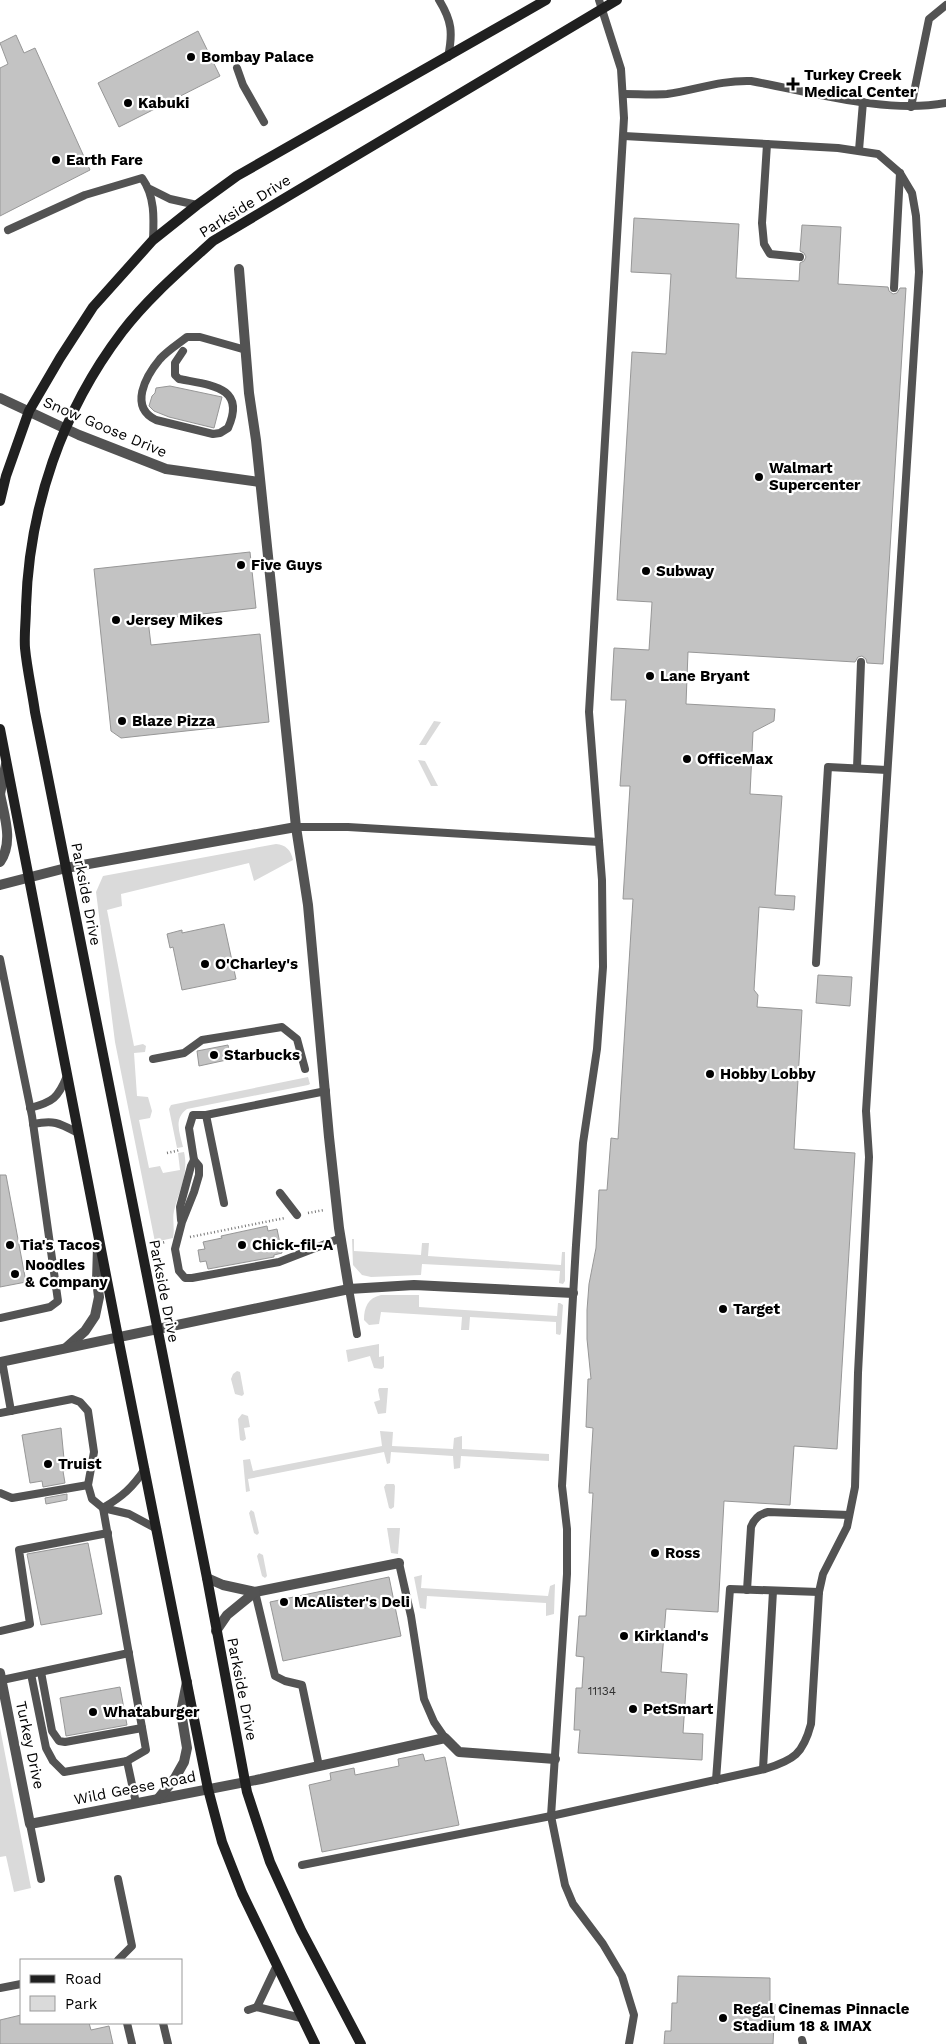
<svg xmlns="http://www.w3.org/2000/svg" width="946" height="2044" font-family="'Work Sans',sans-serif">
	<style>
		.green { fill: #dadada }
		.building { fill: #c3c3c3; stroke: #979797 }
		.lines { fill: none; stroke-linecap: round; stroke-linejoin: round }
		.path { stroke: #757575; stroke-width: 2.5; stroke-dasharray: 1 2.5; stroke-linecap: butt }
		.lane { stroke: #535353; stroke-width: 8 }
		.street { stroke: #535353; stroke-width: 10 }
		.secondary { stroke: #202020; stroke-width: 10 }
		.poi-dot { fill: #000; stroke: #fff; stroke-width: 2 }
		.labels { text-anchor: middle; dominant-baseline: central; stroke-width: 4.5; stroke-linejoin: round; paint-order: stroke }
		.number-label { font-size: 12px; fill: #313131 }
		.poi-label { font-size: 15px; font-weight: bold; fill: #000; stroke: #fff; text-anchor: start }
		.street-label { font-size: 15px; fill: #000; stroke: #fff }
	</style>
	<rect width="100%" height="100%" fill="#fff"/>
	<g class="green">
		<polygon points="434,721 441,722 426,745 419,745"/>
		<polygon points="418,760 425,761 438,786 431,786"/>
		<path d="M276,844C286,845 291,850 293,860L254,881L249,863L121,894L122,906L107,910L134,1046L143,1044L146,1046L145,1052L134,1053L137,1096L148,1097L152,1111L150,1118L139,1120L149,1168L160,1166L163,1173L180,1170L178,1153L184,1152C189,1174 179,1190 174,1211C172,1219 175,1229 173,1238L155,1242L115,1042L96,892L103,876Z"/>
		<path d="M308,1077L310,1084L308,1085L187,1109C173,1119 180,1133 183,1147L177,1148L169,1109L171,1105Z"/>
		<polygon points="352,1239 354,1239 354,1251 421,1255 422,1243 429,1243 428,1256 561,1265 562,1252 565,1252 565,1281 563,1284 559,1283 560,1271 422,1264 421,1275 371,1277 362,1275 353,1265"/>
		<path d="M381,1295H419V1307L557,1316L558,1303H560L563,1305L561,1333L560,1335L556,1334V1322L470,1317L469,1330H461L462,1317L381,1312L379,1324L369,1325L364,1320C364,1307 368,1298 381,1295Z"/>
		<polygon points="379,1344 379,1357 384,1356 384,1367 382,1369 374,1368 370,1356 348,1362 346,1350"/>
		<polygon points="237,1371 240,1372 244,1394 242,1396 235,1394 231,1379 233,1374"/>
		<polygon points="379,1388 388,1388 386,1413 378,1414 374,1402 380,1400 378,1390"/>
		<polygon points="242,1414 248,1416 250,1427 244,1428 246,1439 243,1441 240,1440 238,1419"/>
		<polygon points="380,1431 393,1432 392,1446 453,1449 454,1438 462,1436 462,1449 549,1454 549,1461 461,1456 460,1468 454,1469 453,1456 391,1452 390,1463 387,1464 384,1452 248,1479 250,1491 246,1492 243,1460 250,1459 253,1471 382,1446"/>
		<polygon points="386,1484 394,1484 395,1486 394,1507 391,1509 389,1508 384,1487"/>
		<polygon points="251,1510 254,1512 259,1533 257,1535 254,1533 249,1513"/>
		<polygon points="387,1528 400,1528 398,1554 391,1553"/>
		<polygon points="259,1553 263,1555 267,1576 265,1578 262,1576 257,1556"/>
		<polygon points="422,1575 421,1588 548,1596 550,1586 555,1584 554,1614 546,1616 546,1603 427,1596 426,1609 420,1608 414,1577"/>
		<polygon points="0,1728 31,1888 14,1892 6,1856 0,1857"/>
	</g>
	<g class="building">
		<polygon points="198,31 220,76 119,127 98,83"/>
		<polygon points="16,35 24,53 35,48 90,170 0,216 0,68 8,64 0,43"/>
		<polygon points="634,218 739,224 736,278 799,281 800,263 804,261 806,257 804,253 800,251 802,225 841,227 838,284 888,287 889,291 893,294 897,293 900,288 906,288 883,664 867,663 866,659 862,656 858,657 855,662 688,652 686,704 775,709 774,721 753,732 750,794 782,796 775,895 795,896 794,910 759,907 754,990 758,995 757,1007 802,1010 794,1149 855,1153 837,1449 794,1446 790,1505 724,1501 718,1612 666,1609 661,1672 687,1674 683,1733 703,1734 702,1760 578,1753 580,1730 574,1730 576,1688 582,1688 584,1657 576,1656 579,1616 586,1616 593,1493 589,1493 593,1428 586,1427 588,1379 591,1379 587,1339 587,1310 589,1284 596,1248 599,1190 607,1190 611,1138 618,1139 633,899 623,899 630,786 620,786 626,700 611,700 614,648 649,650 652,602 617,600 632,352 666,354 671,274 631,272"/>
		<polygon points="170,386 222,397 214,428 169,417 154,411 149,406 152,396 155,393 156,388"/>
		<polygon points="250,552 256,608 148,620 151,645 260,634 269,722 121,738 111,731 94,569"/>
		<polygon points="224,924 236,979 182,990 173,947 170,948 167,934 182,930 182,933"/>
		<polygon points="818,975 852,977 850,1006 816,1003"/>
		<polygon points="228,1045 231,1059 199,1066 197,1051"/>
		<polygon points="0,1175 6,1175 26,1282 0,1287"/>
		<polygon points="267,1226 268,1231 277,1229 282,1253 274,1255 274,1257 208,1269 206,1261 200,1262 198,1250 205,1249 203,1242 222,1238 221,1236"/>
		<polygon points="61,1428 64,1459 69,1458 70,1469 63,1471 65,1483 43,1487 42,1481 30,1483 22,1435"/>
		<polygon points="67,1494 67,1500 46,1504 45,1498"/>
		<polygon points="88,1543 102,1614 41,1625 27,1554"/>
		<polygon points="389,1577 401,1636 283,1661 270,1602"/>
		<polygon points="120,1687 127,1725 66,1736 60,1698"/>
		<polygon points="423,1754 425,1761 445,1757 459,1825 322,1852 309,1785 331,1780 330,1773 354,1768 355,1775 399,1766 398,1759"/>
		<polygon points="678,1976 770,1978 770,2004 775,2004 773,2044 664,2044 665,2031 671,2031 672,2003 677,2003"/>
		<polygon points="21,2015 21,2023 89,2023 91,2030 109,2026 113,2044 0,2044 0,2020"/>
	</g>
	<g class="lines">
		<g class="path">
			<polyline points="167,1153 180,1150"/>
			<polyline points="308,1213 324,1210"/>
			<polyline points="190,1237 285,1218"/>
			<polyline points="153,1245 165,1242"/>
		</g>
		<g class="lane">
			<path d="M439,0C452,21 453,33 448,57"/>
			<polyline points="599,0 621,69 624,118 589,712 602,880 603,967 597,1049 583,1143 576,1245 562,1486 567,1529 567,1574 551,1816 565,1885 573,1904 603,1944 622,1976 634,2015 629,2044"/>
			<polyline points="237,68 243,85 264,122"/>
			<path d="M624,94C638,94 653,95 667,94C696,90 720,80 751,81C812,92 885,114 946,103"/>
			<polyline points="911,107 929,19 946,5"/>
			<polyline points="767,144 762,223 764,244 770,254 800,257"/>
			<polyline points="859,150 863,102"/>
			<polyline points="150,189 170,199 197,205"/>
			<path d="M8,230L85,195L142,178C155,196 154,218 153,240"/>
			<polyline points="894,288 900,173"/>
			<path d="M183,351L175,363V375L179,379C209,385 247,386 228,428L220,433L213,434L156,420C129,407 145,377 160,359C167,351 178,344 187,337H200L246,350"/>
			<polyline points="857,768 861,662"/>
			<polyline points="296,827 348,827 599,842"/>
			<polyline points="0,959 32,1116 58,1301 50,1307 0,1318"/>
			<polyline points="816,963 828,767 887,770"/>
			<polyline points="153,1059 184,1053 202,1040 282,1027 297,1039 305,1069"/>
			<polyline points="326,1091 206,1115 193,1115 189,1128 194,1160 199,1166 199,1175 194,1192 182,1222 175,1249 179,1271 185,1278 192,1278 279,1262 341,1238"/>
			<path d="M30,1108C53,1102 58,1098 67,1076"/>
			<polyline points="206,1115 224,1203"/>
			<path d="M33,1124C55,1120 59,1123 78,1133"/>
			<polyline points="280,1193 297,1215"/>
			<polyline points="181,1220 180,1207 191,1166 194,1160"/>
			<polyline points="349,1289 357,1334"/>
			<polyline points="2,1361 11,1411"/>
			<polyline points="0,1413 72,1399 80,1402 88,1411 94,1452 88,1485 92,1499 103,1508 129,1514 157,1529"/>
			<polyline points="0,1493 12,1498 88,1485"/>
			<path d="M103,1508C123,1496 132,1488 145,1469"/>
			<polyline points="399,1563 411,1616 424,1699 434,1722 445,1738"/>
			<path d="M747,1590L751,1527C754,1519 759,1514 768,1512L849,1515"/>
			<polyline points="255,1592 275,1676 285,1681 302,1685 319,1766"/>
			<polyline points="0,1631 30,1624 19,1550 108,1533"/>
			<polyline points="41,1672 52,1731 59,1741 65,1742 142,1728"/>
			<polyline points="31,1674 46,1748 53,1761 64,1772 127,1761 146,1750 103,1508"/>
			<polyline points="2,1680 129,1653"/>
			<polyline points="127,1761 136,1803"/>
			<polyline points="763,1769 773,1591"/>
			<polyline points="716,1780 730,1589 819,1592"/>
			<polyline points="30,1824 41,1879"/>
			<path d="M302,1865L551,1816L765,1769C794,1760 803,1754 811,1724L819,1592L823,1574L847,1527L855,1487L858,1373L869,1157L866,1111L919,272L916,216L912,193L900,173L878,154L838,148L624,136"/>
			<polyline points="118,1879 132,1946 118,1960"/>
			<polyline points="0,1988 21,1984"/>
			<polyline points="257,2007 277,1965"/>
			<polyline points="248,2010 257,2007 301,2018"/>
			<polyline points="127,2023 132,2044"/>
			<polyline points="163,2023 168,2044"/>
			<polyline points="802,2040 803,2044"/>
		</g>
		<g class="street">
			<polyline points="239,269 249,393 256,440 296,827 308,905 329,1137 339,1228 349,1289"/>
			<polyline points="0,398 79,435 166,469 260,482"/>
			<path d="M0,794C4,815 14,842 0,862"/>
			<polyline points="0,794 6,764"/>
			<polyline points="0,885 66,868 296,827"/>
			<polyline points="67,1347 85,1331 95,1316 99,1297 97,1281 98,1246"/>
			<polyline points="0,1362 349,1289 414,1285 573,1293"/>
			<polyline points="207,1578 223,1585 255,1592 399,1563"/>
			<polyline points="216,1631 227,1615 255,1592"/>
			<polyline points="0,1673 30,1824 261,1779 445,1738 459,1752 555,1759"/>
			<polyline points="158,1799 175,1778 184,1762 187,1748 181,1712 187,1682"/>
		</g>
		<g class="secondary">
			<polyline points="0,501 6,476 29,411 60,358 93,307 153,240 197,205 237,176 546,0"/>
			<polyline points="0,729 118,1337 208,1789 222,1842 242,1893 315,2044"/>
			<path d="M361,2044L301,1930L270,1862L247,1792L207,1578L35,712C32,691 27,669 25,648C24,635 26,620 26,607C29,507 62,411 122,332C148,298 181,270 213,241L617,0"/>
		</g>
	</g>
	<g class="poi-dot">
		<circle cx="191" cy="57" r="5"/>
		<path d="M790.5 76.5h5v5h5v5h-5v5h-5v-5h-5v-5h5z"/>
		<circle cx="128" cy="103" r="5"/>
		<circle cx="56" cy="160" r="5"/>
		<circle cx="759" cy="477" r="5"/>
		<circle cx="241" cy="565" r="5"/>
		<circle cx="646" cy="571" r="5"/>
		<circle cx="116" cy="620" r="5"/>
		<circle cx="650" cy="676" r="5"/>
		<circle cx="122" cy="721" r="5"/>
		<circle cx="687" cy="759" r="5"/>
		<circle cx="205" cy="964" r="5"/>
		<circle cx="214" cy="1055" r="5"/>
		<circle cx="710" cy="1074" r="5"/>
		<circle cx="10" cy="1245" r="5"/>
		<circle cx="242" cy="1245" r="5"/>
		<circle cx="15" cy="1274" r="5"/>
		<circle cx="723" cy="1309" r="5"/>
		<circle cx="48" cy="1464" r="5"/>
		<circle cx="655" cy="1553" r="5"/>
		<circle cx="284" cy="1602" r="5"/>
		<circle cx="624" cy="1636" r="5"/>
		<circle cx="633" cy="1709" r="5"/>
		<circle cx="93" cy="1712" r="5"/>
		<circle cx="723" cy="2018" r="5"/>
	</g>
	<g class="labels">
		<g class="number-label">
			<text x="602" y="1691">11134</text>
		</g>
		<g class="poi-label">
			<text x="201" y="57">Bombay Palace</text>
			<text x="804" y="75">Turkey Creek<tspan x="804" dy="17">Medical Center</tspan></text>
			<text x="138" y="103">Kabuki</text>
			<text x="66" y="160">Earth Fare</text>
			<text x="769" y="468">Walmart<tspan x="769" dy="17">Supercenter</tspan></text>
			<text x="251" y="565">Five Guys</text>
			<text x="656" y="571">Subway</text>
			<text x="126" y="620">Jersey Mikes</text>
			<text x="660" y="676">Lane Bryant</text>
			<text x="132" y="721">Blaze Pizza</text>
			<text x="697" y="759">OfficeMax</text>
			<text x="215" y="964">O'Charley's</text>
			<text x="224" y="1055">Starbucks</text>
			<text x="720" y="1074">Hobby Lobby</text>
			<text x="20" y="1245">Tia's Tacos</text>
			<text x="252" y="1245">Chick-fil-A</text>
			<text x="25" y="1265">Noodles<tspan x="25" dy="17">&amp; Company</tspan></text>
			<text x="733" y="1309">Target</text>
			<text x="58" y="1464">Truist</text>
			<text x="665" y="1553">Ross</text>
			<text x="294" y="1602">McAlister's Deli</text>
			<text x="634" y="1636">Kirkland's</text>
			<text x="643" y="1709">PetSmart</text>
			<text x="103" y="1712">Whataburger</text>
			<text x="733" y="2009">Regal Cinemas Pinnacle<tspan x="733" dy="17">Stadium 18 &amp; IMAX</tspan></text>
		</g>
		<g class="street-label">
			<text transform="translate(245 206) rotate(-32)">Parkside Drive</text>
			<text transform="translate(105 427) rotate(23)">Snow Goose Drive</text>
			<text transform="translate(86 894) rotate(79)">Parkside Drive</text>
			<text transform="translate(164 1291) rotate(79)">Parkside Drive</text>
			<text transform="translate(242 1689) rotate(79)">Parkside Drive</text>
			<text transform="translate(30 1745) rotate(78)">Turkey Drive</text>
			<text transform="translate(135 1788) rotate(-11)">Wild Geese Road</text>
		</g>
	</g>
	<rect x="20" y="1959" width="162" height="65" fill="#ffffff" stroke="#999999"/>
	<rect x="30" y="1975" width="25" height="8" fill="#202020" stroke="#999999"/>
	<text x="65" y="1984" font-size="15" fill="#000000">Road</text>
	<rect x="30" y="1996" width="25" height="15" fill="#dadada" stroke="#999999"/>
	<text x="65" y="2009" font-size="15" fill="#000000">Park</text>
</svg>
